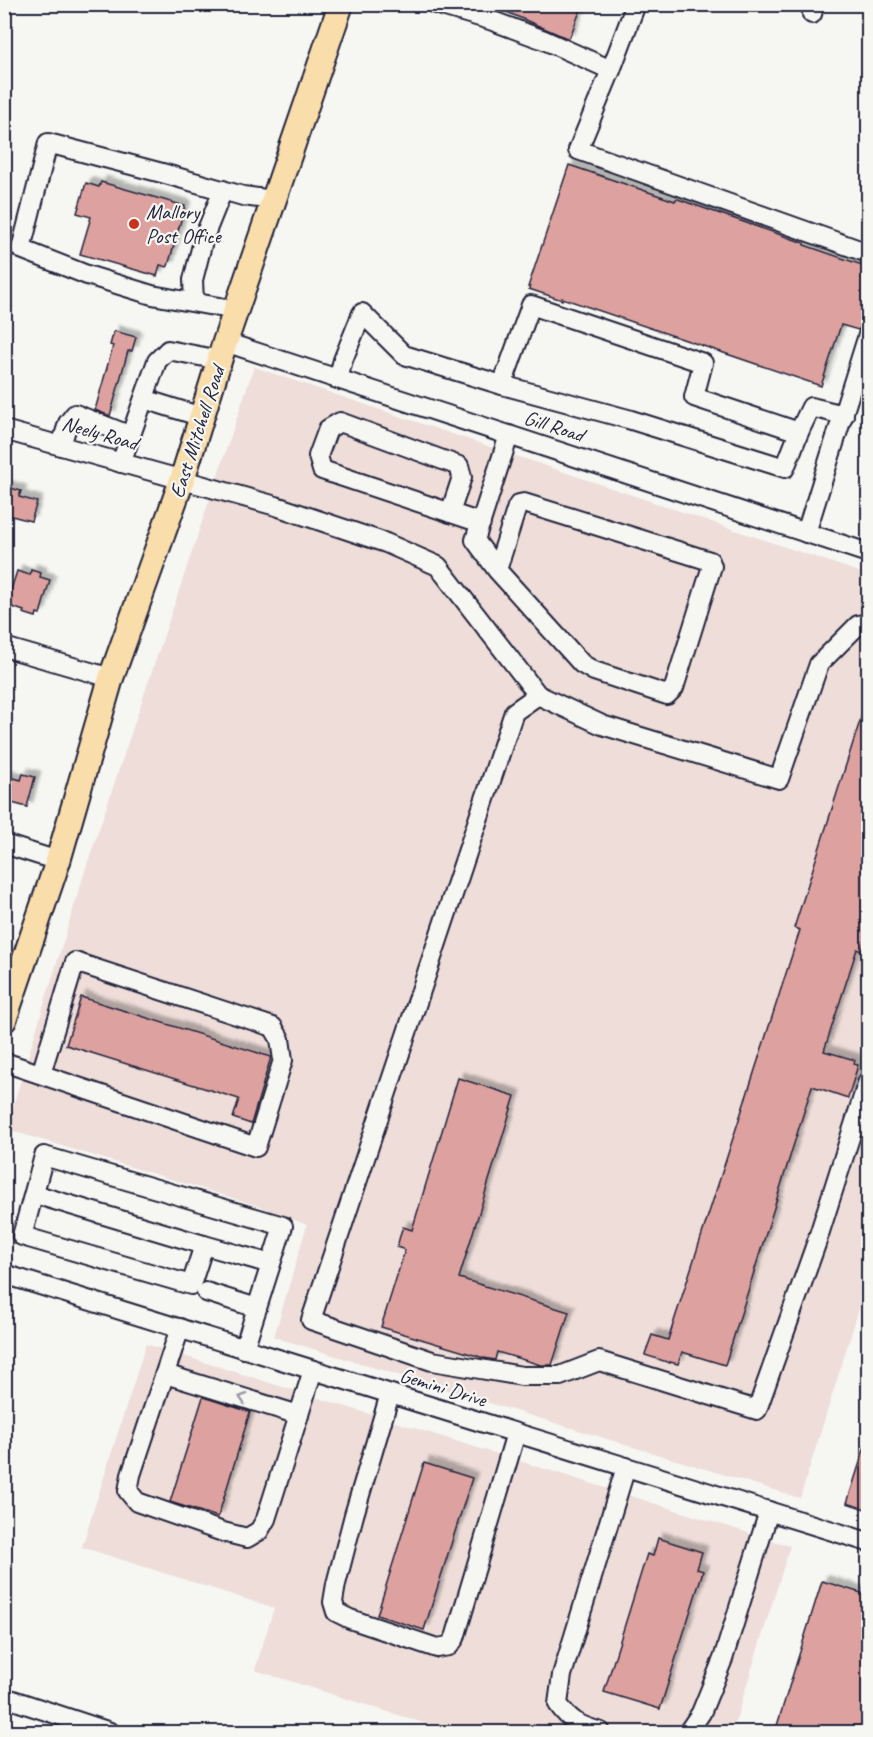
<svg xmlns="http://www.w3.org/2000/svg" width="873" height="1737" font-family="Caveat,sans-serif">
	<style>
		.built { fill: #eeddd9 }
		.building { fill: #dda2a0; stroke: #22223b; stroke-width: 1.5; filter: url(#shadow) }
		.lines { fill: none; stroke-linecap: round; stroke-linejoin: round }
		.minor-casing { stroke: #22223b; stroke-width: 22 }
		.major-casing { stroke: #22223b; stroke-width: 28 }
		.minor { stroke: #f6f6f2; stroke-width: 18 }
		.major { stroke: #f9deab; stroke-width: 24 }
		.oneway { stroke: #9797a0 }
		.poi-dot { fill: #c8321e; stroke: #f6f6f2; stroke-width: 2 }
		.labels { text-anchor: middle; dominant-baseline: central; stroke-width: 4.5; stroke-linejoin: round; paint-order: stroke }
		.poi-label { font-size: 21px; fill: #22223b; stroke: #f6f6f2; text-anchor: start }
		.street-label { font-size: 21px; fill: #22223b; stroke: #f6f6f2 }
	</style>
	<defs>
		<filter id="shadow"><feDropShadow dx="5.5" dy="-5.5" stdDeviation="1.5" flood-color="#0004"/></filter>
	</defs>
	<rect width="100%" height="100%" fill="#f6f6f2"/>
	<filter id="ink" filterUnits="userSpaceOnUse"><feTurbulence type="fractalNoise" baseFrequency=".0167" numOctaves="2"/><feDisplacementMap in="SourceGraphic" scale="12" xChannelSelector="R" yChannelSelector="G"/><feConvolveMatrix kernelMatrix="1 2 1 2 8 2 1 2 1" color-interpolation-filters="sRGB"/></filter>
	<g filter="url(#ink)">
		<g class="built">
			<polygon points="254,367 868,575 868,1280 800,1498 274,1337 307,1225 256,1205 6,1129 85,871"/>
			<polygon points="146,1344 790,1546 732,1732 452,1732 255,1670 274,1608 82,1547"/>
		</g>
		<g class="building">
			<polygon points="488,4 583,4 569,39"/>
			<polygon points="569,165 675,201 676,199 678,199 689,203 804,243 804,245 868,267 868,306 862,326 858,330 841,325 821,386 562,298 562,300 529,289 530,287 528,287"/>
			<polygon points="101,182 185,206 168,266 167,267 160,265 157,276 80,254 91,217 77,213 86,183 99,187"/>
			<polygon points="114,331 136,337 132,351 128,351 110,416 95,410 113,346 110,345"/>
			<polygon points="4,486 21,491 19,497 37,502 31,521 4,514"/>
			<polygon points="31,570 41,573 40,577 50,580 40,614 37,613 36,617 23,613 24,611 6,605 17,571 30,575"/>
			<polygon points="866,702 868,703 868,931 862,951 857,949 824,1051 855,1060 854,1064 858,1065 848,1098 812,1086 725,1365 682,1352 678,1364 670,1362 670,1363 645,1355 645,1354 652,1335 668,1340 800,930 794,928"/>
			<polygon points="23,774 35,777 27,807 8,802 10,796 4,795 4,775 21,780"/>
			<polygon points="81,997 271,1057 251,1124 233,1118 239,1099 66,1045"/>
			<polygon points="458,1078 515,1096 459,1278 569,1312 552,1365 541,1365 497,1352 495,1360 484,1358 381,1327 405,1250 397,1247 401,1232 403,1227 412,1230"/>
			<polygon points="203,1397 250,1412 218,1517 170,1502"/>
			<polygon points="866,1443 868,1444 868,1510 847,1503"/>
			<polygon points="424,1463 472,1478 424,1630 377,1615"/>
			<polygon points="658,1538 702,1552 697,1569 703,1571 660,1709 604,1692 647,1554 653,1556"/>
			<polygon points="822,1581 868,1595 868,1732 775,1732"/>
		</g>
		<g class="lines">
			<g class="minor-casing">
				<g id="minor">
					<polyline points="435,4 490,20 544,40 611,70 578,150 868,253"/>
					<polyline points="812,14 815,4"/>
					<polyline points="611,70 636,4"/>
					<polyline points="194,302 193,280 204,237 223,190"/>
					<polyline points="236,310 152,295 87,275 21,249 48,143 162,173 243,196 274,200"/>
					<polyline points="225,342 868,553"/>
					<polyline points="338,379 343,360 362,313 404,355 502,385 531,305 703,363 694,397 799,432 811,407 844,415"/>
					<polyline points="502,385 628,419 785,468 799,432"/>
					<polyline points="144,399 202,417"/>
					<polyline points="4,430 276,506 386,543 438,566 538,695 602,725 779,779 819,664 858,625 868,623"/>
					<polyline points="61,446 68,423 75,414 131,436"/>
					<polyline points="121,463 157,361 168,350 220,360"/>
					<polyline points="450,513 462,477 459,466 340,422 328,429 318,456 322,470 481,523"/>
					<polyline points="806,533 868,335"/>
					<polyline points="497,570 517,507 519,504 524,503 710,561 712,566 674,688 667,695 594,671 582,664 497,570 475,540 509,435"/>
					<polyline points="4,647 111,678"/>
					<polyline points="538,695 514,712 311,1320 432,1361 522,1376 560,1376 599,1361 757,1410 816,1244 868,1081"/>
					<polyline points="4,844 58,861"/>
					<polyline points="4,1062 256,1147 283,1060 280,1039 273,1027 75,962 41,1074"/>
					<polyline points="34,1194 204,1245"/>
					<polyline points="4,1274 868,1542"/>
					<polyline points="206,1292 257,1308"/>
					<polyline points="180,1328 131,1475 128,1491 137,1502 223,1532 247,1538 259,1531 266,1519 313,1370"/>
					<polyline points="244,1349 283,1226 44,1156 22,1236 191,1285 204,1245 271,1264"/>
					<polyline points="165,1374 299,1415"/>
					<polyline points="390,1394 354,1515 336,1584 333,1602 336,1612 350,1619 437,1648 449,1646 455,1638 516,1433"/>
					<polyline points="4,1697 110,1732"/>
					<path d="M601,1732C580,1726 571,1722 558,1704L562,1675L626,1467"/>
					<polyline points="688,1732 701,1713 723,1659 769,1511"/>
				</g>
			</g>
			<g class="major-casing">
				<polyline id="major" points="4,1020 58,861 111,678 182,480 225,342 341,4"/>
			</g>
			<use href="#minor" class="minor"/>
			<use href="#major" class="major"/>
		</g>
		<defs><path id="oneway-chevron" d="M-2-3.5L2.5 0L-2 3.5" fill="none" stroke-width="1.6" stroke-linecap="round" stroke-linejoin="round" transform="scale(1.5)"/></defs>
		<use class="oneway" href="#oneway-chevron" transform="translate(243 1398) rotate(-163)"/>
	</g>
	<circle class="poi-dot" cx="134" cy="224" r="6"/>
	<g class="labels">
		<g class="poi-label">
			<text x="146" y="212">Mallory<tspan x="146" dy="24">Post Office</tspan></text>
		</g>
		<g class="street-label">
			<text transform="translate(554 426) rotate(18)">Gill Road</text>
			<text transform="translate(197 432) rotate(-72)">East Mitchell Road</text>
			<text transform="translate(100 433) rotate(16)">Neely Road</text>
			<text transform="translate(443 1387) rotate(17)">Gemini Drive</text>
		</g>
	</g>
	<rect width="873" height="1737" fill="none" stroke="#f6f6f2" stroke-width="24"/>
	<rect x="12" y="12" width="849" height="1713" fill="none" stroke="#22223b" stroke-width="2" filter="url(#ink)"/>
</svg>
